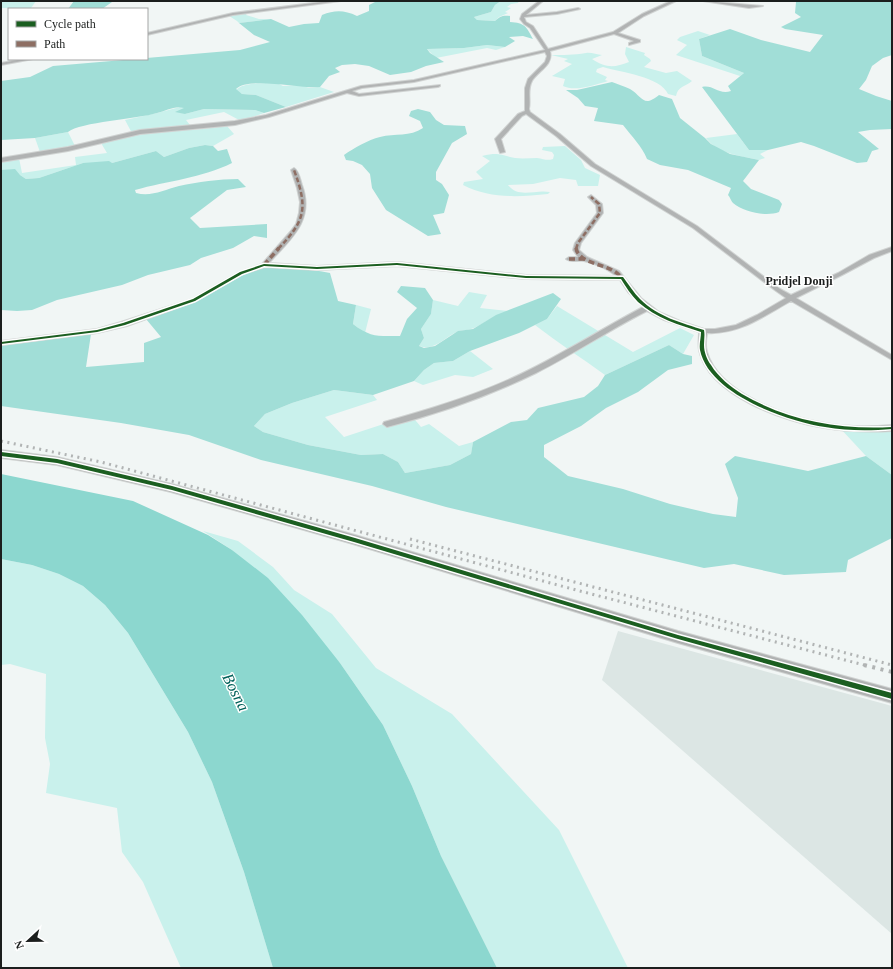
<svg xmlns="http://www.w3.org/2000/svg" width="893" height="969" font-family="Georgia,serif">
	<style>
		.built { fill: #dce6e4 }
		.green { fill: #c9f1ec }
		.forest { fill: #a1ded7 }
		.water { fill: #8cd7cf }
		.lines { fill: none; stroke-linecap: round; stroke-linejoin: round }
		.street-casing { stroke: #d0d3d2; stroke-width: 2 }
		.secondary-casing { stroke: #d0d3d2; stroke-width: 2 }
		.street { fill: #b1b3b3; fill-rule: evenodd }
		.secondary { fill: #b0b2b2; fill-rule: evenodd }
		.rail-far1 { stroke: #b1b4b4; stroke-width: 3; stroke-dasharray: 2 4.5; stroke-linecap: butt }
		.rail { stroke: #b1b4b4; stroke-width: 4; stroke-dasharray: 3 5.5; stroke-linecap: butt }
		.quiet-far1 { stroke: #8d6e63; stroke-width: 2.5; stroke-dasharray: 5 2.5; stroke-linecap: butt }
		.quiet { stroke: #8d6e63; stroke-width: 3.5; stroke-dasharray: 6 3.5; stroke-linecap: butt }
		.cycleway-casing { stroke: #fff; stroke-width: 3 }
		.cycleway { fill: #1b5e20; fill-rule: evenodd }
		.labels { text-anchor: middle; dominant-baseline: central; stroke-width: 3; stroke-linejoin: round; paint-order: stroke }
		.far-quarter-label { font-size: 12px; font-weight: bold; fill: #1b1e1d; stroke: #fff }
		.near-water-label { font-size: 16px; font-style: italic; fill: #006059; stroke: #fff }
	</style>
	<rect width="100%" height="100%" fill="#f1f6f5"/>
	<polygon class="built" points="618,631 892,706 892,934 602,680"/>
	<g class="green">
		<polygon points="5,1 36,1 31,8 1,8 1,2"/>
		<polygon points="501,1 519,1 518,3 511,4 507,7 511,8 505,12 508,13 499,17 495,21 477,20 474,17 491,12 495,5"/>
		<polygon points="249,10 246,15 259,19 271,19 239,23 237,21 226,14"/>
		<polygon points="698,31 710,35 699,39 702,56 744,73 740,76 676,55 687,45 677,40 680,37"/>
		<polygon points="487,45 505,47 496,50 487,48 436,58 427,49 464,48"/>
		<path d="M626,47L645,53L644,55L650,59L651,61L644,67L666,73L677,71L692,81C685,87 678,86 676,96L668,94C661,77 620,72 603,67L597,69L596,72L607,77L605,80L608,81C595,85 575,92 563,86L565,79L552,76L572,64L564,61L568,59L551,55C564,55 573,55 586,53C591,52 597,55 602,55L592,59C606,68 614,68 629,62L625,54Z"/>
		<path d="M277,83L283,86L301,85L309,88L320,87L334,92L286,107L256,95L242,94L236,90C243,82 267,83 277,83Z"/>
		<polygon points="180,107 185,107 185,114 204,109 255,110 264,113 241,121 224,112 186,120 194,130 227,126 234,134 213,146 205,145 189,148 164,157 156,151 112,163 83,163 39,178 26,179 20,175 1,170 1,158 19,158 22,173 76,165 75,157 107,153 101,143 133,135 125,120 157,113"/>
		<polygon points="68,132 75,146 40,152 35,138"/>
		<path d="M737,134L749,150H768L760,154L765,158L759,160C741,156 718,154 706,138Z"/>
		<path d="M565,146L581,160L585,168L600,175L598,186H578L576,180L560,178L533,184L508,185C519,199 535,189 550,192L548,194C519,197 490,199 463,185L464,182L483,179L476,172L490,161L482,156C499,152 500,155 515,158C523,159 530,158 537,158C544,159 547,161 553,159L554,155L552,152L542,150L543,147Z"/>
		<path d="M469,292L487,295L480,308L508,311C492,316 487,322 474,328C469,330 464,330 459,331C445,336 435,352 419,346L424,338L421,329L431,314L433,300L458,306Z"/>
		<polygon points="356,305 371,309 365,333 353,324"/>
		<path d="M557,306L633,352L680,328L694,335L683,354L669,345L605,375C582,358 558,343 535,325L547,319Z"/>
		<polygon points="470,351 493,369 473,377 455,375 423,385 414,381 424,370 434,363 453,361"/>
		<polygon points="334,390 373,395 377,400 325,417 344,437 411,415 421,427 429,424 459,446 473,442 471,454 450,465 405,473 398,462 383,454 361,455 308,445 263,432 254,426 265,414 292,403"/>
		<polygon points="840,428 892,428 892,475 866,456"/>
		<polygon points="203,531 238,541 273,567 294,590 332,614 376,668 452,714 559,830 628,968 497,968 441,856 412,786 383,725 340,663 232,550"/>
		<polygon points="1,559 32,565 59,574 83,586 105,605 128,633 188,732 212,782 244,872 273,968 181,968 143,882 122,852 117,808 46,793 50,764 45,738 46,674 10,664 1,665"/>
	</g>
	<g class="forest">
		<polygon points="74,1 118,1 112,2 102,9 68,9"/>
		<path d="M377,1H501L495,5L491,12L474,17L477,20L495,21C500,16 503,15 510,16V22C525,23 526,26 533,39L523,36L509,37L515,41L505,47L487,45L464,48L427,49L430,53L444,62L426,66L411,72L390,75L369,66L355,64L342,65L335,68L340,72L329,76L320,87C301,89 249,76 236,89L242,94L256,95L286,107L264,113L255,110L204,109L185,114L175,112L184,108C175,105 166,111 157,113C138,119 80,122 68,132L35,138L1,140V81L30,77L53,66L240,50L270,42L254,35L239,23L271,19L289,27L304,24L319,23L322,15C335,10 344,10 357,16L369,11V5Z"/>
		<path d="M818,1H892V55L883,58L872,66L866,80L859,89L876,96L892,101V129L870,130L858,132L879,149L872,151L867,162L857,163L814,146L801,142L768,150H749L702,87C713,84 718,95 731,91L728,86L744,73L702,56L699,39L730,29L761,40L810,52L823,35L785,29L781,27L801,17L795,13L796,2H818Z"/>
		<path d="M612,82C617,84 624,86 630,89C643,97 643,108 659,95L672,99L680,118L705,138L711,144L730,154L759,160L743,181L751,189L779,200L782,204L779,212C766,217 744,212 733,203C731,201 730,197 728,195L731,188L688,170L660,165L647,159C642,146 632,137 623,125L594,121L598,108L585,106L578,98L566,90H577Z"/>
		<path d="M418,109L430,112L436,120L444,125L465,126L467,134L452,143L436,172V180L442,184L449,195L444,213L433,215L441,234L428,236L386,210L372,188L370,174L362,165L353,161L346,160L344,155C354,148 368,140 380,137C395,133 410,137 423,128L420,121L409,116L411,111Z"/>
		<path d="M205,145L213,146L218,151L227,149L232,163C202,178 167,181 135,190L136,193C151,197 164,190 179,186C198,182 219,179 238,179L246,187L227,190L190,218L200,228L267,224V238L254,236L233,248L201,258L190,265L148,275L122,285L57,300L32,310L17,311L1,310V170L15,169L20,175L26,179L39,178L83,163L109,161L112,163L156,151L164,157L189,148Z"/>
		<path d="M266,267C288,269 309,268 330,273L338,301L356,305L353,324C371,338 379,336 400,336L407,319L417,308L397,292L401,286L425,288L433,300L431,314L421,329L424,338L419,346L424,348L435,346L458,331L473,329L496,315L553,293L561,299L547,319L519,333L470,351L453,361L434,363L424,370L414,381L373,395L334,390L292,403L265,414L254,426L263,432L308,445L361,455L383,454L398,462L405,473L450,465L471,454L473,442L511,422L527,420L538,408L584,397L598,386L605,375L669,345L683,354L692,356V364L668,370L638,392L606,408L581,426L544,445V457L568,476L623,489L670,504L713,514L736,517L738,498L725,464L735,456L808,471L866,456L892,475V538L848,560L846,572L784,575L734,564L704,568L446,507L372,486L261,460L189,435L121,423L1,406V346L91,334L86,367L144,362V343L161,337L146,319L198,301L250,271Z"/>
	</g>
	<polygon class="water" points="1,474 133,501 208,535 232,550 268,578 302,615 340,663 383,725 412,786 441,856 497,968 273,968 244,872 212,782 188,732 128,633 105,605 83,586 59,574 32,565 1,559"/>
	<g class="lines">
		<g class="street-casing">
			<g id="street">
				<polygon points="329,1 341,1 233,15 147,35 147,33 233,13"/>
				<path d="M539,1H543L526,15L557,12L578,8L580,9L557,14L524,17L526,22L533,26L548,49L613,32L642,14L671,1H676L644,16L618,33L640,40V42L629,45V43L634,41L614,34L550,51C554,65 538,71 532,81C527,90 531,100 529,109L530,112L560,134L595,164L697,226L780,289L791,295L838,273L869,255L892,247V251L874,258L842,275L796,298L892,355V360L791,301C764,316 739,335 707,333C706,339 705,346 707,352C719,393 786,417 825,423C847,427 870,427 892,425V431C870,432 847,432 825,428C785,422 709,396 699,350C698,344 699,338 699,332L664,320L647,311C609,330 574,354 536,373C489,396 438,414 387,427L383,424L384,422C434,408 484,393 531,369C569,350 605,327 643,307L628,292L620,280L526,279L397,266L317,270L265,267L243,274L196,301L127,326L97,333L1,345V341L97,329L121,322L192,299L239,272L262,264L290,232L296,224L299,213L300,202L297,188L291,170L294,168C299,171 300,179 302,185C315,220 291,239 269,263L317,266L397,262L526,275L616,276C608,269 594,263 584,261C578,260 571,263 566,259L569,257H578L573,250L575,243L597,213L596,205L588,197L591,195L602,204L603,213L581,243L579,250L587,257L619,271L641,298L659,312L680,321L704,329H715L736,325L757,315L786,298L776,291L693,228L591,166L556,136L526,114L522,116L501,139L505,152L500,153L495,139L518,114L525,111V88L528,79L545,62L547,56L545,52L414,82L362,88L352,91L359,94L440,85V86L438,87L359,96L347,93L269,117L235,125L140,134L68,151L1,162V158L68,147L140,130L235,121L266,115L361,86L414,80L545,50L530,28L524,24L520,19L522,14Z"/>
				<polygon points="703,1 763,6 749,8"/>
				<polygon points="23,59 33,59 1,65 1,63"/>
			</g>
		</g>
		<g class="secondary-casing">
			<polygon id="secondary" points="1,450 57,457 172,484 355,535 678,631 892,689 892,703 678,643 353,544 171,492 57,465 1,458"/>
		</g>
		<use href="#street" class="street"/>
		<use href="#secondary" class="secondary"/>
		<g class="rail-far1">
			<polyline points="1,441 101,462 580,591 868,666"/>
			<polyline points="410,539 892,665"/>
		</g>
		<polyline class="rail" points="864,665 892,672"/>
		<g class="quiet-far1">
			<path d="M278,249C306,220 308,208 294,170"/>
			<polyline points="576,249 578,243 600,213 599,204 591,197"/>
		</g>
		<g class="quiet">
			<path d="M576,248C578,262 601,264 612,270C616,272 619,275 622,278"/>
			<polyline points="569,259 585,259"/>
			<polyline points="264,265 279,248"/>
		</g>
		<g class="cycleway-casing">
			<g id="cycleway">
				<path d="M397,263L526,276L623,277C629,285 634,293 640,299C658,317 682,323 704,330C705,335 704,340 704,345C704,352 707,360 711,365C718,377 731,387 742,394C788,421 840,430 892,427V429C870,431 847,431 825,427C786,421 709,394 700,350C699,344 701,338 701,332C679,325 656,318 638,302C631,295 626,287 621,279L526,278L397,265L317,269L264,266L242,274L195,301L125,325L97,332L1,344V342L97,330L123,323L193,299L240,272L264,264L317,267Z"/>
				<polygon points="1,452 57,459 172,486 355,538 678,635 892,693 892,699 678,639 354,542 172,490 57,463 1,456"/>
			</g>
		</g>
		<use href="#cycleway" class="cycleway"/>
	</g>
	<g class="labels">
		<g class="far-quarter-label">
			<text x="799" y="281">Pridjel Donji</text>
		</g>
		<g class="near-water-label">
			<text transform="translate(236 692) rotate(63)">Bosna</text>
		</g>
	</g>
	<rect width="893" height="969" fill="none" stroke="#1b1e1d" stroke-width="4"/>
	<rect x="8" y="8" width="140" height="52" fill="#ffffff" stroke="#a4a5a5"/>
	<rect x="16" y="21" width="20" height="6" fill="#1b5e20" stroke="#a4a5a5"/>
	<text x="44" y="28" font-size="12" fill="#1b1e1d">Cycle path</text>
	<rect x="16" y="41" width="20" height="6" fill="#8d6e63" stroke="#a4a5a5"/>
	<text x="44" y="48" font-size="12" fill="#1b1e1d">Path</text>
	<g transform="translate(28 941) rotate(248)" stroke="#ffffff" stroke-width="3" paint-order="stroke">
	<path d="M0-3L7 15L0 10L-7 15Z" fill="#1b1e1d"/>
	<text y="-6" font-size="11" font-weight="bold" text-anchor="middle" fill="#1b1e1d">N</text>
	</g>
</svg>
